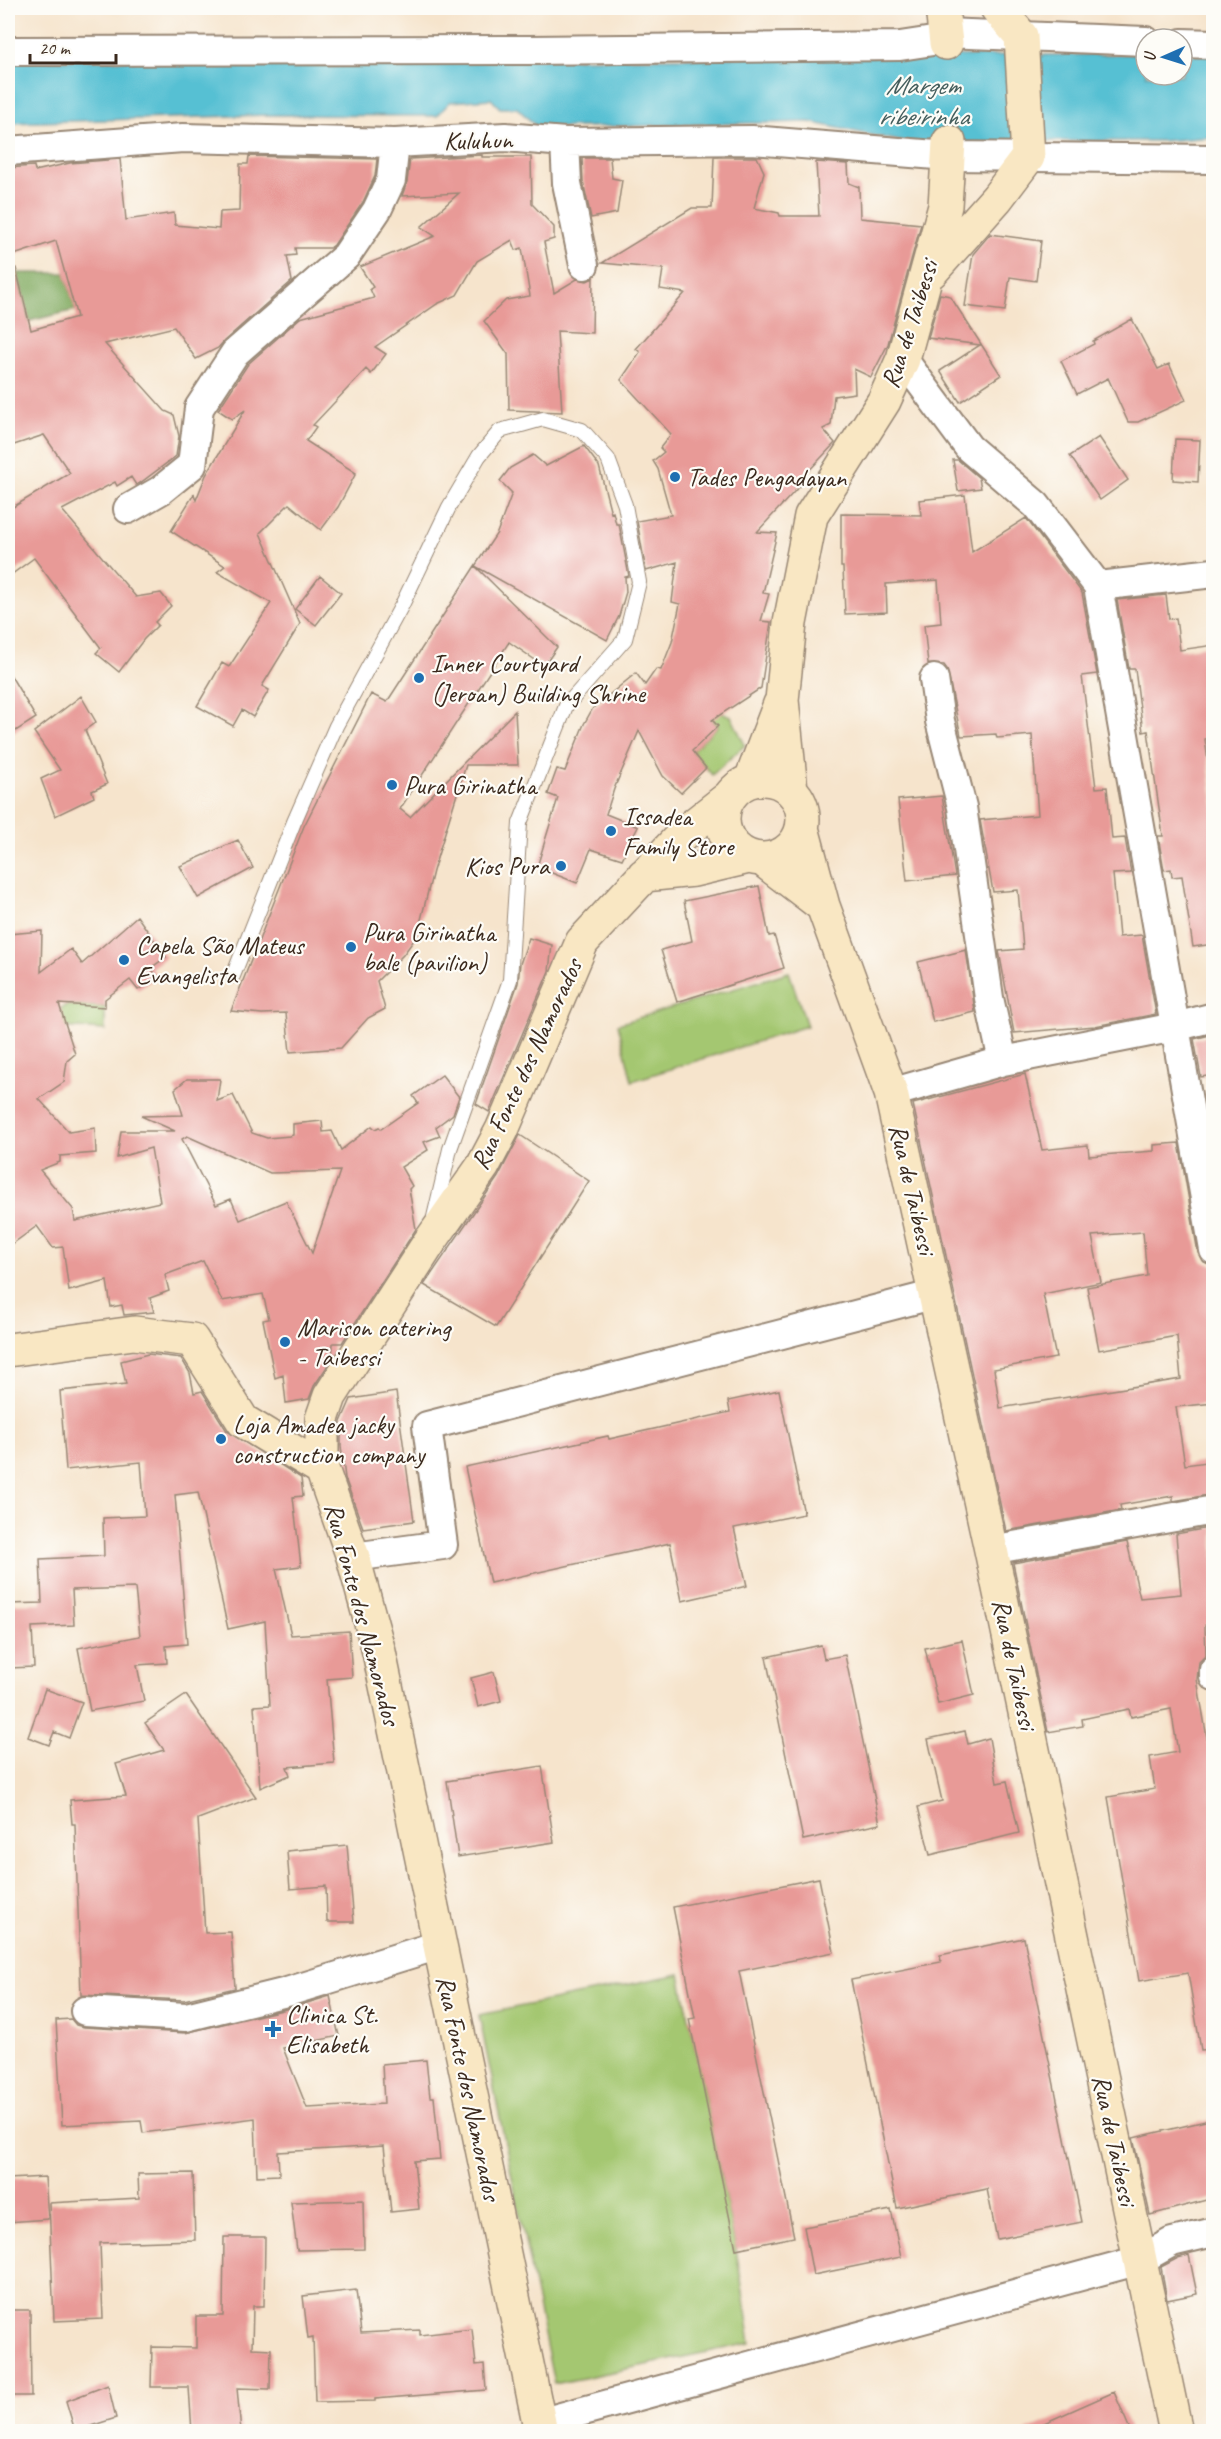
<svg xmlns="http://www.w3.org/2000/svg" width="1221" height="2439" font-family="Caveat,sans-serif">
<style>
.green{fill:#a4c771;stroke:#707848;stroke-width:1.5}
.forest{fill:#83ac63;stroke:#5f6b40;stroke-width:1.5}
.water{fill:#57c0d3;stroke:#497578;stroke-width:1.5}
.building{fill:#e89a97;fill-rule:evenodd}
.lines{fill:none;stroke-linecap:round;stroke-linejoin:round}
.lane-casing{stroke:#988775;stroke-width:16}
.street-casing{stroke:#988775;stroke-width:32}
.secondary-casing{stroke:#988775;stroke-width:36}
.lane{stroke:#fff;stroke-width:14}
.street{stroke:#fff;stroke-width:28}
.secondary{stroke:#f9e7c3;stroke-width:33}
.poi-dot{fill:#1f6fb2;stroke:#fdfcf7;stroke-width:2}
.labels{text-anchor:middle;stroke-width:4.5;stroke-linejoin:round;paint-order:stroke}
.street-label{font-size:26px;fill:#3b2a1e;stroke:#fdfcf7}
.poi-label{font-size:26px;fill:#3b2a1e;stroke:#fdfcf7;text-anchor:start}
.water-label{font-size:27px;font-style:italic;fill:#455e5d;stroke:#fdfcf7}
</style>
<rect width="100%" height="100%" fill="#fdfcf7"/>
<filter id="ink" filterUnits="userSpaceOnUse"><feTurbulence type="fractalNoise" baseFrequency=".0167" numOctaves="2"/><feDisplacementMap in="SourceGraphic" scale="12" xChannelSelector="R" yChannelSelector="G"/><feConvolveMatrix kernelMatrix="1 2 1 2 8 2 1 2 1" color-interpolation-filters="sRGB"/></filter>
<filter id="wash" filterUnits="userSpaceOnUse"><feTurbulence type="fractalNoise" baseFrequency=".008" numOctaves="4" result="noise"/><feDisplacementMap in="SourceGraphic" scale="24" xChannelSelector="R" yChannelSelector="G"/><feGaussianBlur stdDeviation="1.35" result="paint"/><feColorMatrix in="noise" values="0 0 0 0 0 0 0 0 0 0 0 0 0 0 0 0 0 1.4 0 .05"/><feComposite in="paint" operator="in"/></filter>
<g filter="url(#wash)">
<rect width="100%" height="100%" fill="#f6e4cc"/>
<!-- green -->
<path class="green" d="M 718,699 L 723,713 L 731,716 L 745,745 L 712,775 L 692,751 L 718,726 L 694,700 Z
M 789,972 L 807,1026 L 632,1081 L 618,1024 Z
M 67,1005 L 105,1007 L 105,1030 L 61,1027 L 61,1008 Z
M 680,1974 L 736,2249 L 751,2343 L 554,2384 L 479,2015 Z"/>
<!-- forest -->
<path class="forest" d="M 17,273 L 65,273 L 76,310 L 29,321 Z"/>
<!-- water -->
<path class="water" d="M 1146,54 L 1146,75 L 1182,75 L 1182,54 L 1213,56 L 1213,137 L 1162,141 L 1043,141 L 919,145 L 809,122 L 538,128 L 517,108 L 500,108 L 491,99 L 450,102 L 437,116 L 268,115 L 8,123 L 8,60 L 311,61 Z"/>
<g id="blocks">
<!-- building -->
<path class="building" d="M 482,155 L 482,157 L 531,157 L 532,204 L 554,227 L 554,239 L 544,242 L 554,293 L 577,279 L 587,281 L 593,278 L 592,333 L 557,331 L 562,412 L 509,410 L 508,354 L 484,321 L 506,300 L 530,296 L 522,248 L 516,250 L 512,240 L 477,261 L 457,295 L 437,304 L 375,347 L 386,354 L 371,374 L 366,369 L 313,425 L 316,427 L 306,441 L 356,473 L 338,507 L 321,530 L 289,504 L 260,533 L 300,624 L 262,686 L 269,690 L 253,717 L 242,710 L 233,726 L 197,706 L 222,663 L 229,667 L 271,603 L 217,572 L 225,566 L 171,531 L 194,494 L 196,500 L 206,475 L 245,410 L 232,419 L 218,410 L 248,364 L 300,318 L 374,298 L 370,289 L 373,287 L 360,267 L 435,236 L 421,227 L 459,193 L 402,196 L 407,182 L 410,159 Z
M 249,156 L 377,159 L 375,176 L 363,202 L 334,245 L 330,248 L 295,248 L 296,255 L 287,256 L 292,281 L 224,341 L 218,348 L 196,359 L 174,327 L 105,344 L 165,411 L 174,415 L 179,436 L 176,456 L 140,483 L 136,485 L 131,477 L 117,486 L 115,482 L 62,510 L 136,597 L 161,593 L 171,606 L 155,622 L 158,625 L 144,639 L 119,672 L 96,653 L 101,648 L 34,558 L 8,577 L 8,510 L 70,473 L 44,435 L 8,447 L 8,269 L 16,268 L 31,330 L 77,317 L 56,241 L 8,257 L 8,168 L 34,166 L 35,171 L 70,163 L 120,159 L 126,220 L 174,213 L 175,225 L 219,229 L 220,212 L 239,211 L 240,164 L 248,164 Z
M 714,157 L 757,157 L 764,172 L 754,208 L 779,213 L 780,216 L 819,216 L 816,162 L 848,164 L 849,183 L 859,187 L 860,218 L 921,224 L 888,344 L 871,377 L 854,369 L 855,393 L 834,396 L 831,425 L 823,429 L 835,443 L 803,477 L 806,479 L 757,532 L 777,533 L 763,593 L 769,594 L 761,621 L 771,622 L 761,688 L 712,720 L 718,726 L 692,751 L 706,768 L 681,793 L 663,776 L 639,731 L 614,789 L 606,814 L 638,827 L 622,859 L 591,849 L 577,883 L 537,867 L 558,798 L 548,794 L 557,769 L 565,771 L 584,724 L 593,708 L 636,673 L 645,685 L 656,669 L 661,670 L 672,642 L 680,604 L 672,602 L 677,562 L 646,571 L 637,521 L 671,515 L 658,469 L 653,461 L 664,452 L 660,448 L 671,434 L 621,380 L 640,352 L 636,349 L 685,293 L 660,289 L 663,269 L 602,263 L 692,208 L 712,208 Z
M 582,158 L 610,158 L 612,178 L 622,180 L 617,213 L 591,218 L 583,181 Z
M 990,234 L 1041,241 L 1036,281 L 1010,277 L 1005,311 L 965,306 L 973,254 Z
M 940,294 L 950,296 L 1001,375 L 960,402 L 940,371 L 980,345 L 928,338 Z
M 1132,319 L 1158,369 L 1169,364 L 1186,400 L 1138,422 L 1128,422 L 1108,378 L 1077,394 L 1061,361 L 1094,344 L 1093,341 Z
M 1099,437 L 1128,480 L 1100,500 L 1070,456 Z
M 1175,439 L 1200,440 L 1198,482 L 1173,480 Z
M 584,446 L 599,466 L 611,513 L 613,512 L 616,524 L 619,524 L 629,576 L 625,577 L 626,592 L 619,616 L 607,640 L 475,566 L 557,647 L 544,666 L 509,642 L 400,809 L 410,817 L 515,711 L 518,765 L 466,765 L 433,871 L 417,936 L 403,955 L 377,981 L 385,1009 L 368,1018 L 341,1048 L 290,1052 L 286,1013 L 262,1014 L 231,1011 L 304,826 L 371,694 L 387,702 L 475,566 L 497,533 L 512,493 L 500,481 L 510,468 L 533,455 L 546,466 Z
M 953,460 L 958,460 L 979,478 L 981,488 L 958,491 Z
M 965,495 L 972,552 L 1026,518 L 1082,593 L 1097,674 L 1082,676 L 1096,788 L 1107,787 L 1112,839 L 1125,838 L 1131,873 L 1113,874 L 1119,937 L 1142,935 L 1156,1014 L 1095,1026 L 1014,1033 L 999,951 L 1023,949 L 1018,890 L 993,892 L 980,820 L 1038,815 L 1032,735 L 997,738 L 996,734 L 961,736 L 947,669 L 944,665 L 928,664 L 924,625 L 941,623 L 938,580 L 886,584 L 887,612 L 845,614 L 843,567 L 841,567 L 841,514 L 921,515 L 919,500 Z
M 320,576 L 341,593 L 316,625 L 295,609 Z
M 1166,595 L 1169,619 L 1176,618 L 1180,650 L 1214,645 L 1214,737 L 1205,739 L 1214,806 L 1214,944 L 1193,947 L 1182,876 L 1172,877 L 1171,869 L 1164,870 L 1158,836 L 1163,836 L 1148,731 L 1143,732 L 1135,669 L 1129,669 L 1117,600 Z
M 8,671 L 36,718 L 8,736 Z
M 81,696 L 96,722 L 85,730 L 107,784 L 92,791 L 94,797 L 55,816 L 41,779 L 60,770 L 34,732 Z
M 942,796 L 955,876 L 907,881 L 898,800 Z
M 238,840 L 253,868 L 198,898 L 180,866 Z
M 759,886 L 769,936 L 774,935 L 784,968 L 677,1002 L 661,950 L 692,941 L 684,901 Z
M 137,916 L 166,957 L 151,968 L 157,976 L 138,990 L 130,980 L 105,999 L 105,1007 L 59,1004 L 75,1054 L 67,1061 L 64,1082 L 39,1099 L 69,1132 L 95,1128 L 96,1153 L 60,1156 L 60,1162 L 40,1170 L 73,1209 L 75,1221 L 160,1202 L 151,1148 L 117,1158 L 121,1131 L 175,1131 L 141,1116 L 183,1115 L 175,1089 L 187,1079 L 220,1079 L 217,1101 L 233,1095 L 252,1133 L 267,1138 L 290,1136 L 293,1135 L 293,1124 L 322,1121 L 323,1132 L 332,1131 L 341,1150 L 372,1126 L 375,1129 L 379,1127 L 381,1129 L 418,1103 L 413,1096 L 442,1075 L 459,1097 L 453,1114 L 436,1127 L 440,1136 L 424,1142 L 428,1150 L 401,1167 L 412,1186 L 409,1189 L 416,1229 L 342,1343 L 333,1343 L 332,1359 L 314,1386 L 309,1399 L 286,1403 L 283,1375 L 275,1378 L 263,1320 L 269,1319 L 263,1294 L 222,1301 L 203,1261 L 165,1275 L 169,1291 L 150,1298 L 154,1312 L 124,1315 L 122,1305 L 111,1307 L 107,1281 L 69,1291 L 63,1247 L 53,1248 L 37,1226 L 8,1247 L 8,934 L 42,931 L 41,972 L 71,949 L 82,964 ZM 187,1136 L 270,1173 L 340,1171 L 312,1253 L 286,1201 L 240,1220 L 231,1199 L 216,1205 L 182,1139 Z
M 529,938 L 552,945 L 549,971 L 489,1112 L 476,1104 L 518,983 L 520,964 Z
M 966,950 L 975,1012 L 933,1022 L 918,962 Z
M 1214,1034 L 1214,1075 L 1201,1077 L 1194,1039 Z
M 1025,1074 L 1042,1150 L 1088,1145 L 1089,1156 L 1154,1151 L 1154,1145 L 1179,1143 L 1198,1253 L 1202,1261 L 1214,1266 L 1214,1403 L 1176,1407 L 1185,1465 L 1214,1461 L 1214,1494 L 1173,1501 L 1173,1496 L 1120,1505 L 1121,1510 L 1006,1531 L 913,1104 ZM 1143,1232 L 1147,1276 L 1087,1287 L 1099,1350 L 1177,1336 L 1181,1379 L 1000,1408 L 994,1369 L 1056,1358 L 1043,1294 L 1101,1282 L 1092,1236 Z
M 520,1135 L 589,1181 L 496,1327 L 424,1285 L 498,1177 Z
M 148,1354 L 181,1358 L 190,1373 L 194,1393 L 202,1391 L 227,1431 L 301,1478 L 303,1496 L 293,1497 L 301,1566 L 276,1569 L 291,1635 L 349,1631 L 352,1677 L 327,1679 L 334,1763 L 287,1767 L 290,1775 L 260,1788 L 254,1706 L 270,1705 L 265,1621 L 228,1629 L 198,1492 L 175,1495 L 187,1644 L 166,1646 L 167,1663 L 137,1665 L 144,1701 L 90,1711 L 78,1648 L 140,1636 L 135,1588 L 72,1590 L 74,1625 L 32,1627 L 34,1667 L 8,1668 L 8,1604 L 42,1603 L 40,1559 L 104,1556 L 103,1518 L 145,1516 L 141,1462 L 66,1470 L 60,1391 L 126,1384 L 121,1361 Z
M 779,1390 L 804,1514 L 734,1528 L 747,1586 L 682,1601 L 670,1543 L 490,1583 L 465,1467 L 608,1436 L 609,1439 L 730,1412 L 728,1401 Z
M 396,1392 L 414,1521 L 363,1528 L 345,1478 L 341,1446 L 341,1422 L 351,1399 Z
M 1214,1527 L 1214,1625 L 1205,1625 L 1206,1655 L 1199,1662 L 1197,1679 L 1208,1744 L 1211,1744 L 1214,1756 L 1214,2049 L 1201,2050 L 1188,1973 L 1139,1981 L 1108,1797 L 1155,1789 L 1150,1757 L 1178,1752 L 1171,1709 L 1131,1717 L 1129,1709 L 1082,1719 L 1083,1726 L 1048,1732 L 1013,1563 L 1127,1542 L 1140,1598 L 1181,1594 L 1176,1534 Z
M 962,1640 L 974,1695 L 938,1704 L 925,1648 Z
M 821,1645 L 824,1659 L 845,1655 L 880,1824 L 803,1840 L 766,1657 Z
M 494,1672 L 501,1701 L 478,1707 L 471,1678 Z
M 45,1689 L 82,1702 L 69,1738 L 54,1732 L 49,1745 L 28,1737 Z
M 186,1695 L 256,1797 L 198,1819 L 205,1933 L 231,1932 L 235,1988 L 184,2000 L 81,1995 L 75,1824 L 72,1824 L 70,1800 L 126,1796 L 116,1764 L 164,1750 L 145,1723 Z
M 965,1731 L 968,1744 L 989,1738 L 997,1783 L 1007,1781 L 1019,1833 L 930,1855 L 918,1807 L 942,1801 L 928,1739 Z
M 542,1766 L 554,1842 L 458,1857 L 447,1781 Z
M 347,1845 L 354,1922 L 327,1922 L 326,1886 L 290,1889 L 287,1851 Z
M 819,1878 L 834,1952 L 739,1971 L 794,2237 L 736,2249 L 689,2019 L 695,2018 L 673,1907 Z
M 1024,1938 L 1082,2222 L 997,2239 L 987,2189 L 897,2208 L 851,1980 L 941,1962 L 940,1955 Z
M 330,1996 L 339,2036 L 283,2048 L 307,2108 L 384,2104 L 382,2064 L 426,2060 L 430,2097 L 434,2097 L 440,2159 L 414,2161 L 419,2209 L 391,2212 L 384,2146 L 278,2152 L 279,2175 L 257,2176 L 255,2118 L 143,2133 L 141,2121 L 62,2125 L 56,2020 L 71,2019 L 76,2025 L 84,2027 L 185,2033 L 291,2008 Z
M 1214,2119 L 1214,2198 L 1150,2215 L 1133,2138 Z
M 193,2173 L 195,2240 L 100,2243 L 103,2319 L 54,2321 L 49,2203 L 139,2198 L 138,2174 Z
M 45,2177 L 48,2219 L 8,2222 L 8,2179 Z
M 363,2200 L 364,2249 L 297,2250 L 291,2202 Z
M 891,2210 L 901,2257 L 813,2275 L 804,2227 Z
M 224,2237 L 265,2237 L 264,2306 L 253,2306 L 252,2348 L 271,2349 L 270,2389 L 237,2388 L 241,2432 L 192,2432 L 189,2387 L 151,2387 L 152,2347 L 196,2348 L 196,2316 L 223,2316 Z
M 1189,2255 L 1197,2294 L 1167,2300 L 1161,2267 L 1178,2258 Z
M 356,2290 L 361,2333 L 420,2330 L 420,2335 L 472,2329 L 476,2365 L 484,2364 L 486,2390 L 375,2399 L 375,2401 L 315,2402 L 313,2337 L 308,2338 L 303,2296 Z
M 8,2310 L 30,2310 L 31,2396 L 8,2396 Z
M 108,2385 L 116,2418 L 75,2431 L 66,2401 Z
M 1114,2392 L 1131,2432 L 1024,2432 Z"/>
</g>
</g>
<g filter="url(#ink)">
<use href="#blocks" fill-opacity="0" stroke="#988775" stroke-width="1.5"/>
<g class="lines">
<!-- lane casing -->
<g class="lane-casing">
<path id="lane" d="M 233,976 L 294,822 L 336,726 L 402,605 L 449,507 L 479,456 L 500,431 L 543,419 L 582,430 L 608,459 L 625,505 L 639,582 L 625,639 L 566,706 L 520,823 L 510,980 L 450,1149 L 434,1217"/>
</g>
<!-- street casing -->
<g class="street-casing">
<path id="street" d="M 945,33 L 1146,41
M 1182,43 L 1214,44
M 8,51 L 528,50 L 900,46 L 946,39
M 565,142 L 567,183 L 584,265
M 8,151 L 183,138 L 395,143 L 505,137 L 565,142 L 752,140 L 948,156 L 1214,159
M 903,359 L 969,448 L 1036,505 L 1098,586
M 128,509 L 161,490 L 192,465 L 199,408 L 235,353 L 346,256 L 377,210 L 391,180 L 395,143
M 1214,573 L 1098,586 L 1214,1250
M 934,679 L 940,721 L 962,807 L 989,998 L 1003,1061
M 891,1093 L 1003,1061 L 1175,1027 L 1214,1017
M 991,1550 L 1214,1510
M 353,1557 L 443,1545 L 427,1426 L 936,1294
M 1214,1670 L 1214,1676
M 85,2011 L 186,2017 L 287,1992 L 439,1945
M 539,2423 L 1140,2260 L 1172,2242 L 1214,2232"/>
</g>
<!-- secondary casing -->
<g class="secondary-casing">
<path id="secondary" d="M 942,8 L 946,43
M 931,272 L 997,198 L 1028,157 L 1021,36 L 997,8
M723 819a40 40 0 1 1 80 0a40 40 0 1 1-80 0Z
M 751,780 L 780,704
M 791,790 L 782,700 L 790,623 L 811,516 L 884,401 L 903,359 L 945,206 L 949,142
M 802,828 L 823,906 L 891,1093 L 991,1550 L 1176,2432
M 763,860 L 823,906
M 644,875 L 694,870 L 749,857
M 8,1350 L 134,1333 L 192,1340 L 243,1421 L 322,1469
M 541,2432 L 379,1652 L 353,1557 L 322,1469 L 322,1419 L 330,1396 L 429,1243 L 483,1166 L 502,1130 L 582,942 L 685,832 L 728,798"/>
</g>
<!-- lane -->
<use href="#lane" class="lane"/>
<!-- street -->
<use href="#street" class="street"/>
<!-- secondary -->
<use href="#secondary" class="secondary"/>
</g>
</g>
<!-- markers -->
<g class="poi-dot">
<circle cx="675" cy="477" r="6"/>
<circle cx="419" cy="678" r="6"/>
<circle cx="392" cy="785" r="6"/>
<circle cx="611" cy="831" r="6"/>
<circle cx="561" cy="866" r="6"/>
<circle cx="351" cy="947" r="6"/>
<circle cx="124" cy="960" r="6"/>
<circle cx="285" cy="1342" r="6"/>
<circle cx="221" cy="1439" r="6"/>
<path d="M270 2020h6v6h6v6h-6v6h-6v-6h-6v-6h6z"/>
</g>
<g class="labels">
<!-- street labels -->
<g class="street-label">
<text transform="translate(478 140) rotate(-1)" y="9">Kuluhun</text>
<text transform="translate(909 324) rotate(-72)" y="9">Rua de Taibessi</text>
<text transform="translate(526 1064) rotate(-65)" y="9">Rua Fonte dos Namorados</text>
<text transform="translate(913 1189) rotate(77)" y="9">Rua de Taibessi</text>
<text transform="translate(363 1614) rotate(75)" y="9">Rua Fonte dos Namorados</text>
<text transform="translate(1015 1664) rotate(78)" y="9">Rua de Taibessi</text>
<text transform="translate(469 2088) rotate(78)" y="9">Rua Fonte dos Namorados</text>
<text transform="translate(1115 2140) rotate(78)" y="9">Rua de Taibessi</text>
</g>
<!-- poi labels -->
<g class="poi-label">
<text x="687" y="486">Tades Pengadayan</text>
<text x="431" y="672">Inner Courtyard<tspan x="431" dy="30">(Jeroan) Building Shrine</tspan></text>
<text x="404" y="794">Pura Girinatha</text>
<text x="623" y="825">Issadea<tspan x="623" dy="30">Family Store</tspan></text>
<text x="549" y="875" text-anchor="end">Kios Pura</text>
<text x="363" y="941">Pura Girinatha<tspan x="363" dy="30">bale (pavilion)</tspan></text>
<text x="136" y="954">Capela São Mateus<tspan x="136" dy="30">Evangelista</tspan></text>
<text x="297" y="1336">Marison catering<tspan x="297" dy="30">- Taibessi</tspan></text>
<text x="233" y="1433">Loja Amadea jacky<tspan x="233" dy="30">construction company</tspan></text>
<text x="286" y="2023">Clinica St.<tspan x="286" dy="30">Elisabeth</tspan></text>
</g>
<!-- water labels -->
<g class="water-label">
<text x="923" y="94">Margem<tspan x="923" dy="31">ribeirinha</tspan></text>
</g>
</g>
<!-- margin -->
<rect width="1221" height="2439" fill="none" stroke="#fdfcf7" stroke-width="30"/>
<!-- north arrow -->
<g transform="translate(1164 57) rotate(267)"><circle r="28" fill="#fdfcf7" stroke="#afa8a0" stroke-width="1.5"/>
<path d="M0-4.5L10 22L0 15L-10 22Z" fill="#1f6fb2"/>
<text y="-9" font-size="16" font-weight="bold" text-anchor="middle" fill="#3b2a1e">U</text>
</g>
<!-- scale -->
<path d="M30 54v9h86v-9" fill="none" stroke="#3b2a1e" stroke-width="3"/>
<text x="39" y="54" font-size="18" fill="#3b2a1e" stroke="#fdfcf7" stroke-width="4.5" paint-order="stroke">20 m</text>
</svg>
